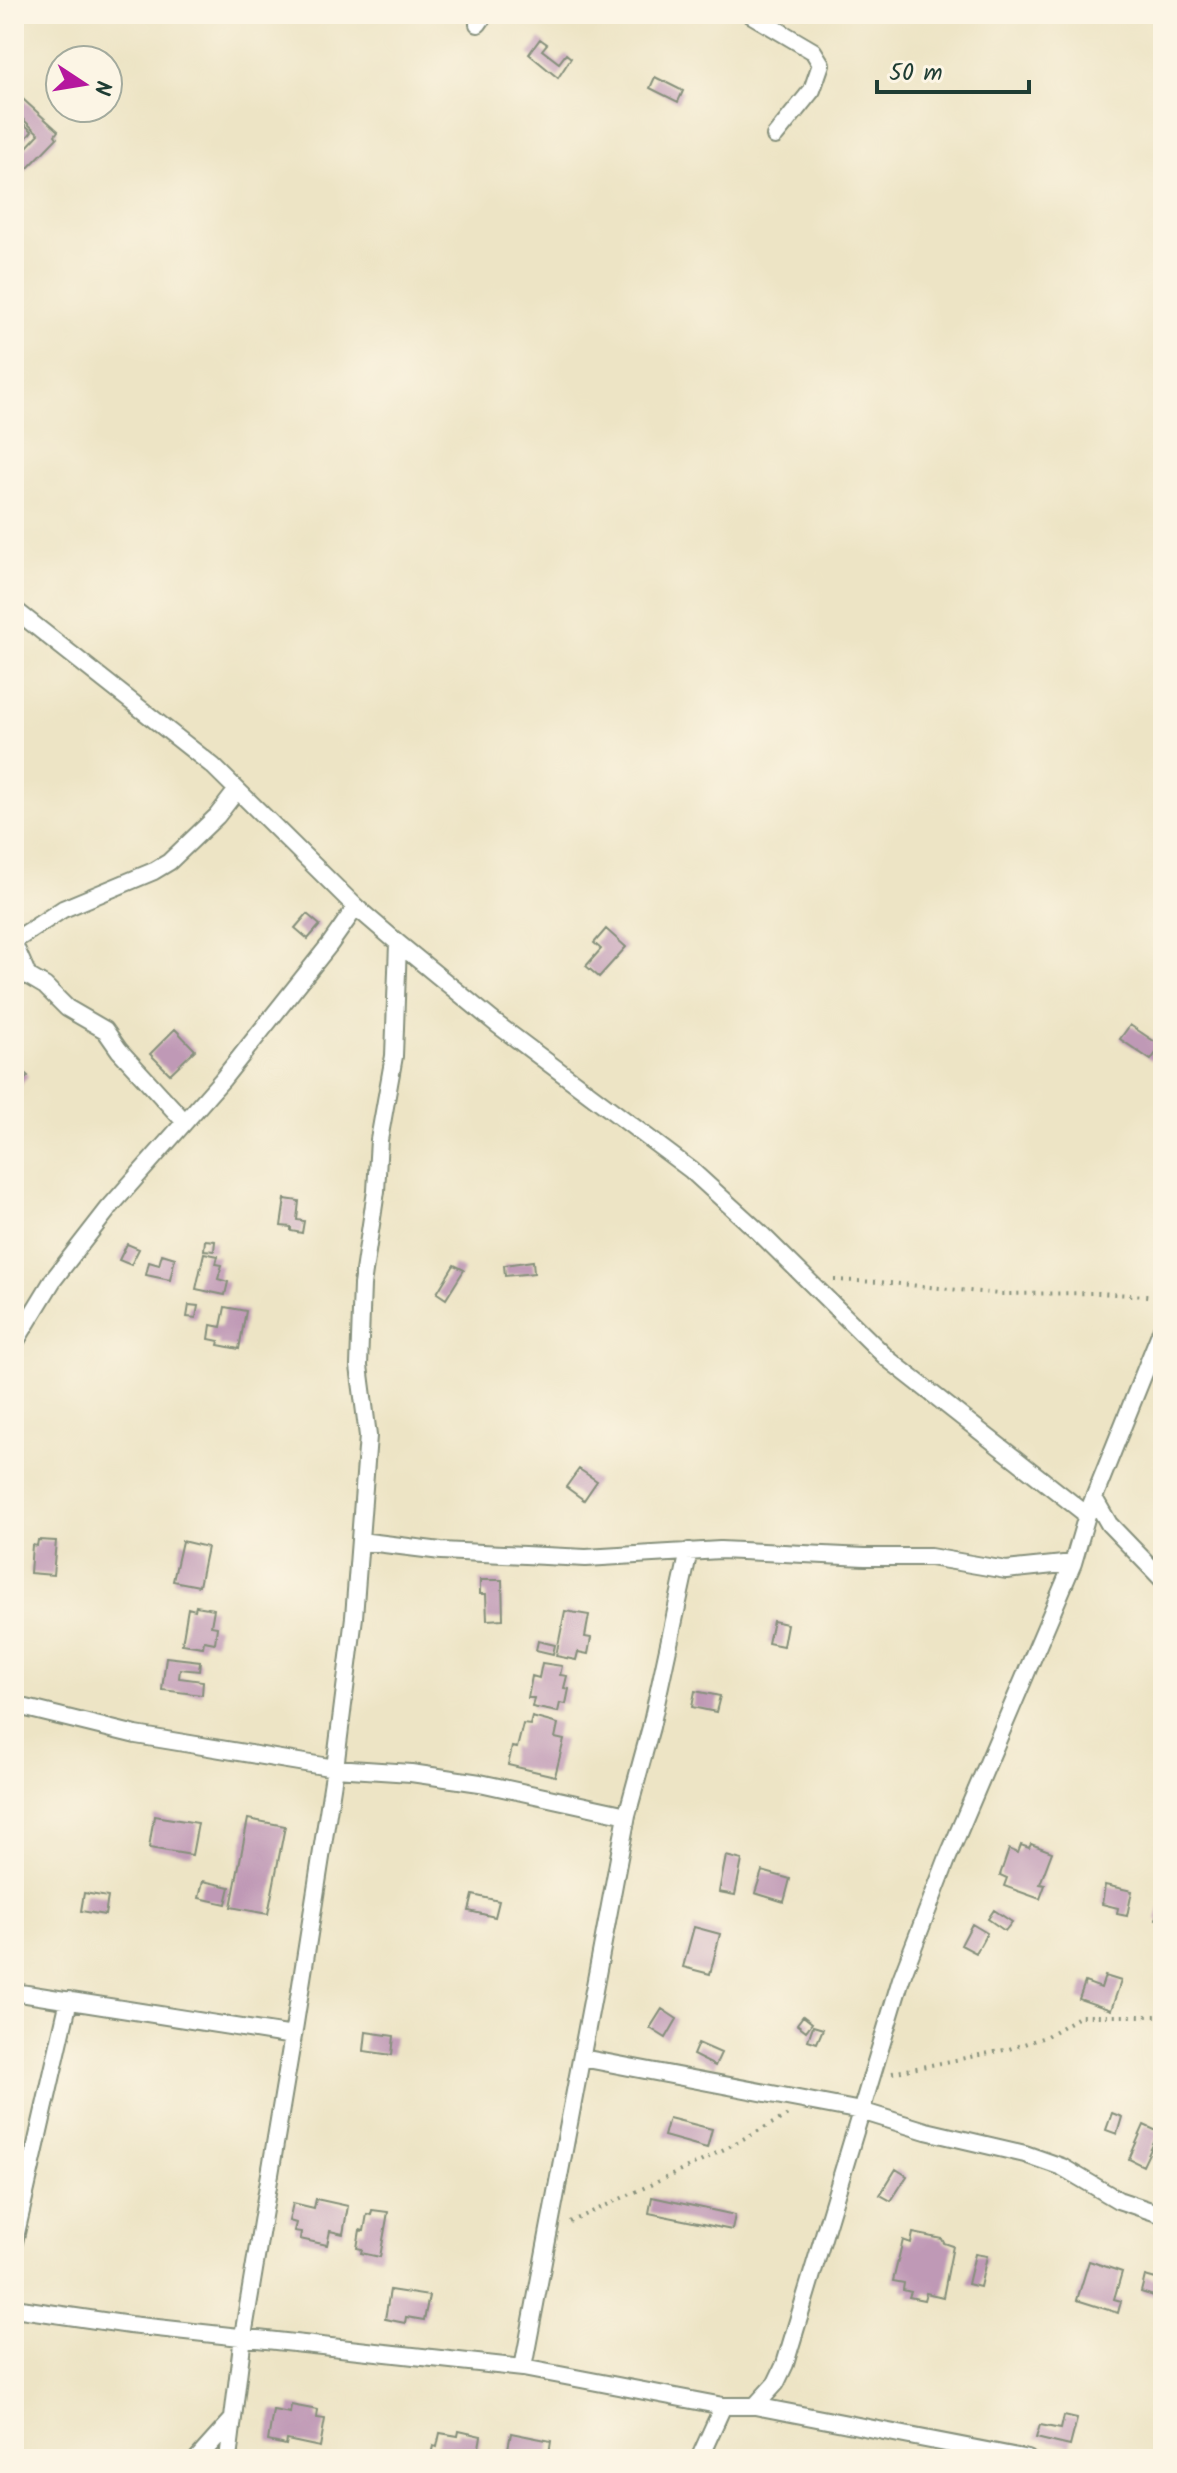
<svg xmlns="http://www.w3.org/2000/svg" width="1177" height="2473" font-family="Kalam,sans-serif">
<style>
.building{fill:#bf99b6}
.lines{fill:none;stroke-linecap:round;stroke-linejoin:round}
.minor-casing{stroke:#86907c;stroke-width:20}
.path{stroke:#86907c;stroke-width:4;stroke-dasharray:2 6;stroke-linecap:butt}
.minor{stroke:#fff;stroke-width:16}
</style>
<rect width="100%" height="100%" fill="#fcf5e5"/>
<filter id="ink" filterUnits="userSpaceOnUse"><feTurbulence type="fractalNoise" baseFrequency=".0125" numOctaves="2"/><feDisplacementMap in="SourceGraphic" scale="16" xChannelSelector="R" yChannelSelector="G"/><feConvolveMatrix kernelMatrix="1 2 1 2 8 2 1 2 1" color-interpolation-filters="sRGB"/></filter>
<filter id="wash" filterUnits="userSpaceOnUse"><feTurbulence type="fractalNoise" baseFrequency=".006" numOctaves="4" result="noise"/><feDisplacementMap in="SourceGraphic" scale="32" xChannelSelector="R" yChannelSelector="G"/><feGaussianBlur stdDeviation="1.8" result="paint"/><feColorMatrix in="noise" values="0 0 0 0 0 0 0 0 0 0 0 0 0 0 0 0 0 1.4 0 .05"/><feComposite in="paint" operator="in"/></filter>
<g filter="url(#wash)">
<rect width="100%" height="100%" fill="#ede4c5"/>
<g id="blocks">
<!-- building -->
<path class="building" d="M 540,39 L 547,44 L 542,50 L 559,63 L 566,54 L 571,58 L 558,78 L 529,54 Z
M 655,77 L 683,91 L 678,102 L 650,88 Z
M 14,91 L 58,131 L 55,135 L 57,138 L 25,171 L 14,160 L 14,139 L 25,149 L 39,134 L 14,111 Z
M 14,116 L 32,131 L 24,141 L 14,133 Z
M 307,914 L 320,925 L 308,939 L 295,928 Z
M 606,929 L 626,947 L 599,977 L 586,966 L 601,949 L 594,943 Z
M 1163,1021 L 1163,1041 L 1156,1038 Z
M 1130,1025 L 1161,1046 L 1151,1060 L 1120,1039 Z
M 175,1029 L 195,1050 L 170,1074 L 150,1054 Z
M 14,1063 L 28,1076 L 14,1091 Z
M 285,1199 L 299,1201 L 297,1220 L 304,1221 L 302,1233 L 291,1231 L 291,1227 L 281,1226 Z
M 205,1240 L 215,1241 L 214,1251 L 204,1250 Z
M 127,1244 L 139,1249 L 131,1265 L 119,1260 Z
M 204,1253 L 218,1256 L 216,1264 L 222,1265 L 218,1279 L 228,1282 L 225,1295 L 196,1289 Z
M 162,1254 L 175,1258 L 170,1280 L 146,1275 L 149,1262 L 159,1265 Z
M 533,1261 L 534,1273 L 505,1276 L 504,1265 Z
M 454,1265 L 464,1270 L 446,1299 L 437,1293 Z
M 189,1305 L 198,1306 L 196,1318 L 187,1317 Z
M 225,1307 L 246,1311 L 239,1349 L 218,1345 L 219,1341 L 209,1339 L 211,1325 L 221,1327 Z
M 579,1469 L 597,1481 L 584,1500 L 566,1487 Z
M 38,1540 L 56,1541 L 53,1575 L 30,1573 L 32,1545 L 37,1546 Z
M 182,1541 L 207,1547 L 199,1586 L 173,1581 Z
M 480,1580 L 502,1580 L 503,1619 L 487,1620 L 486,1594 L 480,1594 Z
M 196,1606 L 214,1609 L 211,1626 L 217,1627 L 215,1643 L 204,1641 L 203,1647 L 182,1644 L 188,1608 L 195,1610 Z
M 565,1611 L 589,1615 L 585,1637 L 591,1638 L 588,1654 L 578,1652 L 576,1660 L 556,1656 Z
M 773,1621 L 787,1624 L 783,1646 L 768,1643 Z
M 538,1641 L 555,1645 L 553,1654 L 536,1650 Z
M 166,1657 L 200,1661 L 199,1671 L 180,1669 L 179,1678 L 203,1681 L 202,1695 L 162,1690 Z
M 542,1663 L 562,1666 L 560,1675 L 567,1676 L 564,1688 L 569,1689 L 566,1704 L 560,1703 L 558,1712 L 532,1707 L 534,1698 L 528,1698 L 532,1676 L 539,1678 Z
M 695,1691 L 720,1696 L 716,1712 L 692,1707 Z
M 532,1717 L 558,1724 L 555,1738 L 564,1740 L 555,1776 L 508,1765 L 512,1747 L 517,1748 L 523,1724 L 530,1725 Z
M 154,1816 L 198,1823 L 192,1855 L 149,1848 Z
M 248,1819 L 285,1826 L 268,1914 L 231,1907 Z
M 1031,1844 L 1052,1852 L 1040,1884 L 1045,1885 L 1040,1899 L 1004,1886 L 1007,1878 L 1000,1875 L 1009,1849 L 1018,1853 L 1021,1845 L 1029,1848 Z
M 726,1856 L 742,1860 L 735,1895 L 719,1892 Z
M 762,1871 L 790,1879 L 784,1902 L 755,1893 Z
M 203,1881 L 230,1887 L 226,1904 L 199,1898 Z
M 1105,1885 L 1132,1891 L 1127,1916 L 1117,1914 L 1118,1908 L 1102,1904 Z
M 84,1893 L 108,1897 L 105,1915 L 81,1911 Z
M 473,1895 L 499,1901 L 495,1917 L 469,1911 Z
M 1161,1905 L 1163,1906 L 1163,1922 L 1156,1919 Z
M 994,1910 L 1012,1922 L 1005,1931 L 988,1919 Z
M 972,1924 L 987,1933 L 976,1953 L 961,1945 Z
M 694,1927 L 720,1934 L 710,1974 L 683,1967 Z
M 1105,1976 L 1121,1981 L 1111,2010 L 1079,1999 L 1085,1982 L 1101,1988 Z
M 662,2009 L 677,2019 L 666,2038 L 650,2028 Z
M 803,2016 L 812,2023 L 806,2031 L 797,2024 Z
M 813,2026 L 823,2029 L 817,2043 L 808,2040 Z
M 366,2032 L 394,2036 L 392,2055 L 364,2051 Z
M 698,2043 L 721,2053 L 715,2066 L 693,2055 Z
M 1112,2113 L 1122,2117 L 1117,2134 L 1106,2130 Z
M 669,2118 L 712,2129 L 707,2148 L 664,2136 Z
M 1144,2125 L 1159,2132 L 1143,2166 L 1129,2159 Z
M 896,2169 L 907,2176 L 891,2201 L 880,2195 Z
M 652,2197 L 735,2215 L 732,2230 L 649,2213 Z
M 316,2199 L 348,2206 L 343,2234 L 330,2231 L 327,2245 L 300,2239 L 301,2232 L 294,2231 L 296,2223 L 289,2221 L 293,2203 L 314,2208 Z
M 372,2210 L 388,2212 L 380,2257 L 361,2253 L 362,2249 L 357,2248 L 360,2230 L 364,2231 L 367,2214 L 371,2215 Z
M 913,2233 L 942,2239 L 944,2243 L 953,2246 L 943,2297 L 926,2293 L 924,2300 L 909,2297 L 911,2292 L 903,2290 L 904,2283 L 893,2281 L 903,2240 L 911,2243 Z
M 975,2254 L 987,2256 L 980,2287 L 968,2284 Z
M 1089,2261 L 1122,2272 L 1114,2299 L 1121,2301 L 1118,2313 L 1077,2300 Z
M 1145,2276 L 1163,2281 L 1163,2299 L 1141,2292 Z
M 390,2290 L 429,2296 L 424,2320 L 406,2317 L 405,2323 L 385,2319 Z
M 291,2405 L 318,2410 L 317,2418 L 325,2419 L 320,2447 L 287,2440 L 286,2445 L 268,2441 L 273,2410 L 290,2413 Z
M 1064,2416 L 1077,2419 L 1070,2446 L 1036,2438 L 1040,2425 L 1061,2429 Z
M 459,2431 L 481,2436 L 477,2459 L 430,2459 L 433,2446 L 437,2447 L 440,2433 L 458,2436 Z
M 511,2433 L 551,2441 L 549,2454 L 561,2456 L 561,2459 L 506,2459 Z"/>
</g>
</g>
<g filter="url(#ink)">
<use href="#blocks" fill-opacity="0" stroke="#86907c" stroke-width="2"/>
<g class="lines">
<!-- minor casing -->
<g class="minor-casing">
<path id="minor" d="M 750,14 L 813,51 L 821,64 L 812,90 L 775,136
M 478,24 L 485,14
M 14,609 L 213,766 L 356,907 L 398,943 L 498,1025 L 691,1170 L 759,1232 L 888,1359 L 1087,1515
M 14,941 L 63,909 L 154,871 L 169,862 L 217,816 L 237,790
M 14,944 L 28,976 L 45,986 L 67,1008 L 105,1030 L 119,1050 L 184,1121
M 14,1344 L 53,1280 L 109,1208 L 222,1080 L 330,944 L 356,907
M 1094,1498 L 1109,1524 L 1163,1580
M 360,1541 L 441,1551 L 586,1558 L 720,1550 L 865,1557 L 930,1557 L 1006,1570 L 1073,1563
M 14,1705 L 136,1735 L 335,1768 L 411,1773 L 480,1783 L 627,1815
M 14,1992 L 293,2036
M 582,2058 L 861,2111 L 926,2131 L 1025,2154 L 1062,2167 L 1118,2200 L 1163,2215
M 14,2242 L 69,2000
M 14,2308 L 130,2325 L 523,2368 L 723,2406 L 755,2406 L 776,2383 L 785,2364 L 901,1979 L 948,1857 L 1073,1563 L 1087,1515 L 1163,1326
M 523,2368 L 627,1815 L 651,1727 L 689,1551
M 755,2406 L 1028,2459
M 197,2459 L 232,2420
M 228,2459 L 243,2336 L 293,2036 L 335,1768 L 354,1617 L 368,1436 L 359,1366 L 362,1285 L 376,1191 L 379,1140 L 394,1056 L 398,943
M 699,2459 L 723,2406"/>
</g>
<!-- path -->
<path class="path" d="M 834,1280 L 880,1282 L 999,1294 L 1098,1293 L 1163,1297
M 892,2073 L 1009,2049 L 1045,2037 L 1080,2016 L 1163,2016
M 570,2222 L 700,2162 L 788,2115"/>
<!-- minor -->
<use href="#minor" class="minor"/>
</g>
</g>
<!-- margin -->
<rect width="1177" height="2473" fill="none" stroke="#fcf5e5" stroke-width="48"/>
<!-- north arrow -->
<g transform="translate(84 84) rotate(102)"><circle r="38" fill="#fcf5e5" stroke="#a4ab9e" stroke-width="2"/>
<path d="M0-6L14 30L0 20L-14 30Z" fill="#b5179e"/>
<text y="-12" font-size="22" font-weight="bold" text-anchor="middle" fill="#1f3d34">N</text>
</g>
<!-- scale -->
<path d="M877 80v12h152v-12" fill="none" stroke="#1f3d34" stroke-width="4"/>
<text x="889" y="80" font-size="24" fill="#1f3d34" stroke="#fcf5e5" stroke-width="6" paint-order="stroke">50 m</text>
</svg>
